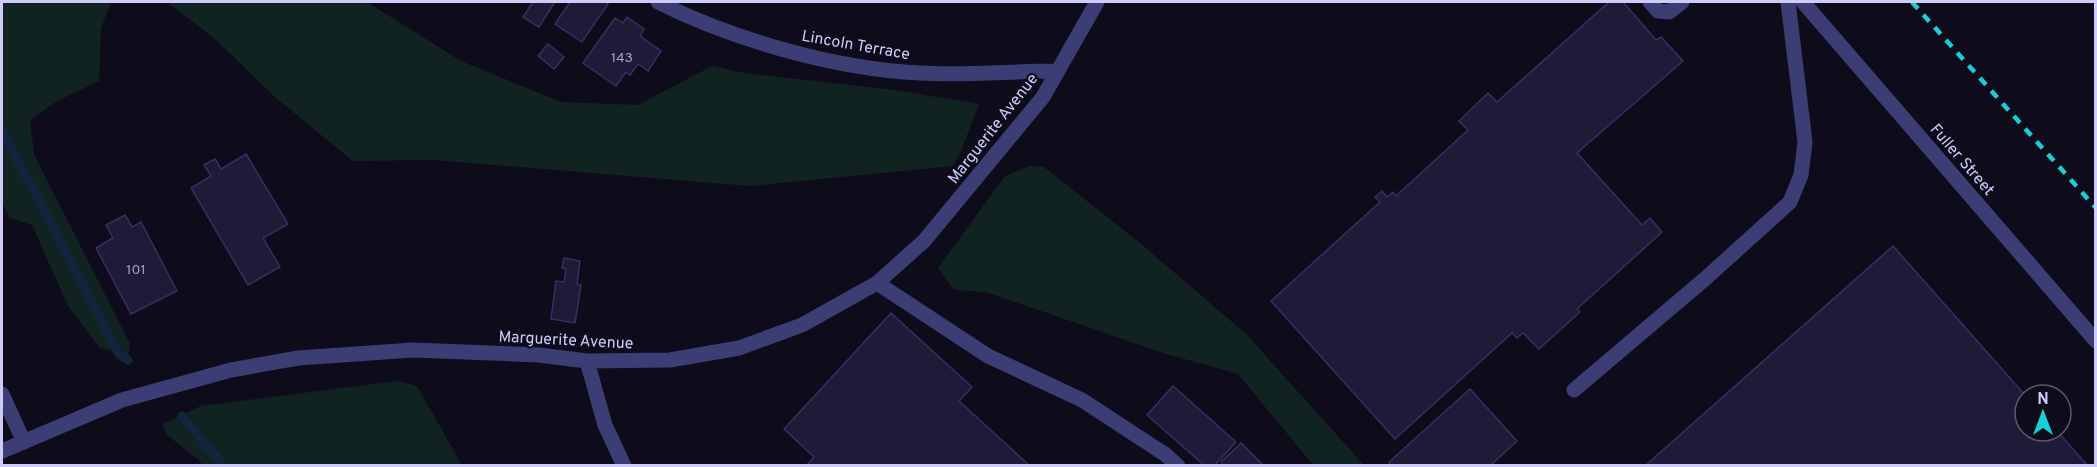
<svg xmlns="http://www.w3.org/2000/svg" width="2097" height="467" font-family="Overpass,sans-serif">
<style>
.green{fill:#102321}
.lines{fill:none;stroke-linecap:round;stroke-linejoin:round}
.stream{stroke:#12253d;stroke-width:9}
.building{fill:#1f1a38;stroke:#362f62;stroke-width:1.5}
.service{stroke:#3c3d74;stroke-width:15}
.minor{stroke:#3c3d74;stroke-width:15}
.rail{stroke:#17cfd9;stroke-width:4.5;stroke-dasharray:9 8;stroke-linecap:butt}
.labels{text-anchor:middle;stroke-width:4.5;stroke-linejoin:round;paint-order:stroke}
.number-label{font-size:14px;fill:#a29fc9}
.street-label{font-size:16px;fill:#cecbf9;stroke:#0e0c1a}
</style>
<rect width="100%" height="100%" fill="#0e0c1a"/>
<!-- green -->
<path class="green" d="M 2,2 L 111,2 L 101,28 L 99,81 L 57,101 L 30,120 L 34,154 L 130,344 L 128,360 L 119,354 L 99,347 L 68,306 L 32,225 L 10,218 L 2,203 Z
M 167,2 L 367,2 L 461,61 L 561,102 L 638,105 L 712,66 L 745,73 L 894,90 L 979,104 L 961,151 L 953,166 L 750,186 L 435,160 L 353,161 L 276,98 L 215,39 Z
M 1030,166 L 1044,167 L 1140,243 L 1246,334 L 1364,465 L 1313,465 L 1238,374 L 1163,353 L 986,292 L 954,290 L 938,268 L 1005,176 Z
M 397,381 L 417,386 L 462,465 L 202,465 L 200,461 L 167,435 L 162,424 L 201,406 Z"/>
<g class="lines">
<!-- stream -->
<path class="stream" d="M 2,130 L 119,354 L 128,360
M 182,416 L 223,466"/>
</g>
<!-- building -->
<path class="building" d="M 533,2 L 555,2 L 539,27 L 523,17 Z
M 570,2 L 605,2 L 608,4 L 582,42 L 555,24 Z
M 1609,2 L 1623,2 L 1656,40 L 1661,37 L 1683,61 L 1577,153 L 1642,225 L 1650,218 L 1662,232 L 1577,309 L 1580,312 L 1539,349 L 1523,333 L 1517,338 L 1512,333 L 1395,439 L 1271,301 L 1380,202 L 1375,197 L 1382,191 L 1387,197 L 1393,192 L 1396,196 L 1468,130 L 1459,121 L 1488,93 L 1497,102 Z
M 627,17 L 644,29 L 640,36 L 661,51 L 648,71 L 638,64 L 630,75 L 626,72 L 616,86 L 583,63 L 615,18 L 623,23 Z
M 548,44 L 564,57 L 554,69 L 538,56 Z
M 246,154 L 288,224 L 263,238 L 280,267 L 248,285 L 191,188 L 211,176 L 204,165 L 215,159 L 221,169 Z
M 125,215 L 132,227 L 141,222 L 177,291 L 131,314 L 96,248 L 113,238 L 106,225 Z
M 1893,246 L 2025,395 L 2025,431 L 2057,431 L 2088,466 L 1645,466 Z
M 564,258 L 580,261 L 577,284 L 581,285 L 575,323 L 551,319 L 556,281 L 564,282 L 566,269 L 562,268 Z
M 891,313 L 972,387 L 959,401 L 1030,466 L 806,466 L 814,457 L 784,429 Z
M 1173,386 L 1236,442 L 1214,466 L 1205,466 L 1147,415 Z
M 1470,389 L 1517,441 L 1490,466 L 1392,466 L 1389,462 Z
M 1241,443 L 1264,466 L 1224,466 L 1221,462 Z"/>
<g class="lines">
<!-- service -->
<path class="service" d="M 1650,2 L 1658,11 L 1669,12 L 1682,2
M 1574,390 L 1706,278 L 1790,202 L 1801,175 L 1805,142 L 1788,2
M 2,394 L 24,442"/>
<!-- minor -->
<path class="minor" d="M 658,2 C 734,40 835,69 920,73 C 966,76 1011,71 1057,71
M 1803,2 L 2096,341
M 877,283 L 988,356 L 1082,400 L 1166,455 L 1178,466
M 587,361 L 605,425 L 624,466
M 2,451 L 122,400 L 231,370 L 298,358 L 413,350 L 539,355 L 587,361 L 670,360 L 739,348 L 802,325 L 877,283 L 924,241 L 1043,97 L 1097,2"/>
<!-- rail -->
<path class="rail" d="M 1912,2 L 2096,208"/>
</g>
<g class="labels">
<!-- number labels -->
<g class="number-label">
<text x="622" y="62">143</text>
<text x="136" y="274">101</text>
</g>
<!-- street labels -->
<g class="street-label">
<text transform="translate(856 44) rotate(10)" y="6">Lincoln Terrace</text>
<text transform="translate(992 128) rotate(-52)" y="6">Marguerite Avenue</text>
<text transform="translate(1963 159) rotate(49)" y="6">Fuller Street</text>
<text transform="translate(566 339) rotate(3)" y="6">Marguerite Avenue</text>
</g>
</g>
<!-- border -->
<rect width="2097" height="467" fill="none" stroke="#cecbf9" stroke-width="6"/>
<!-- north arrow -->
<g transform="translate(2043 413)"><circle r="28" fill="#0e0c1a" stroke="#5b5873" stroke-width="1.5"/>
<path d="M0-4.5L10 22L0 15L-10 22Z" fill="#17cfd9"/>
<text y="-9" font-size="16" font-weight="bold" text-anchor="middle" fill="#cecbf9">N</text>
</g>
</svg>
